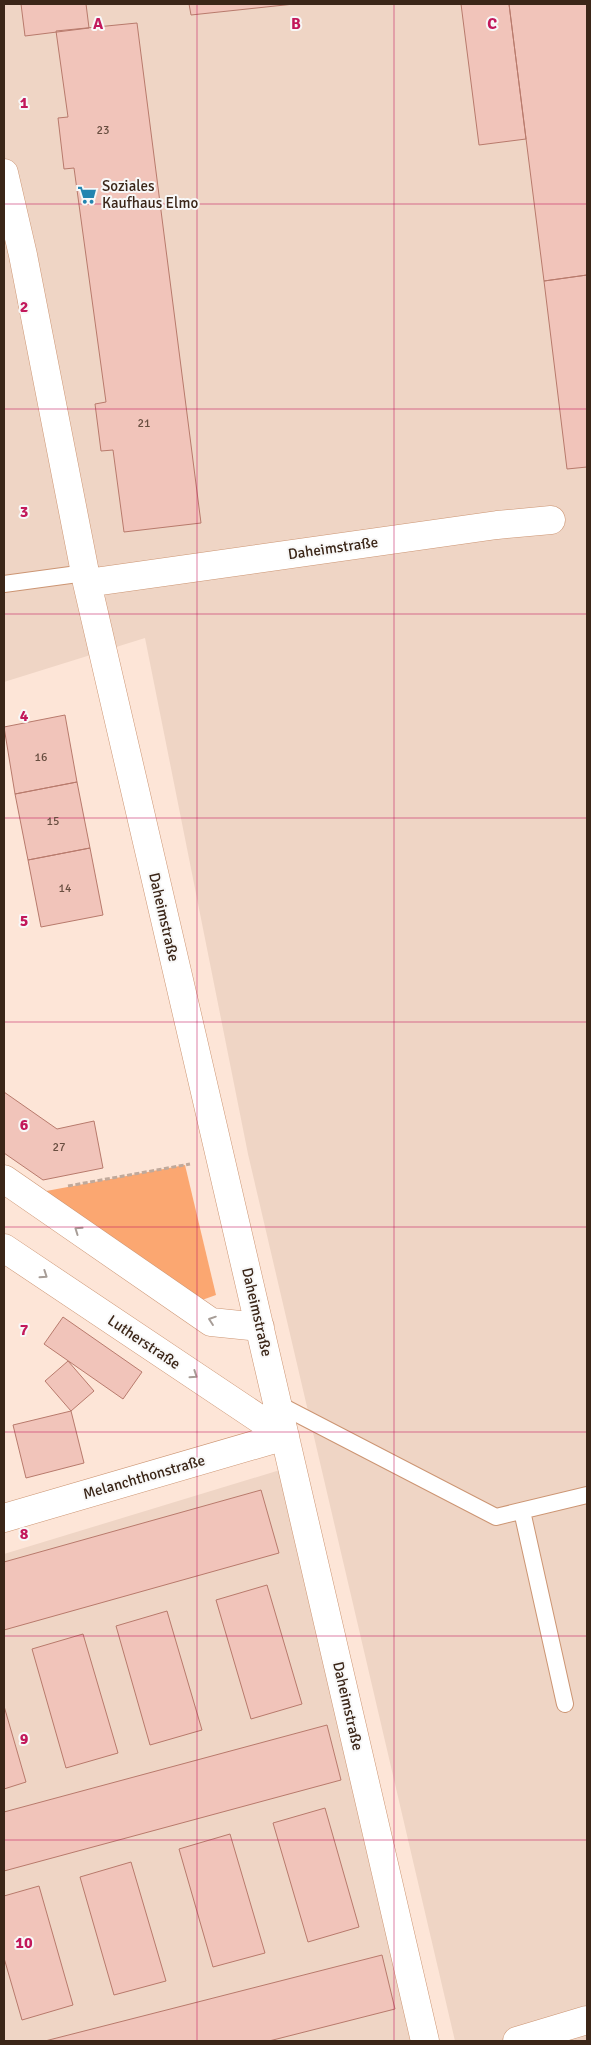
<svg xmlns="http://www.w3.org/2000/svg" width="591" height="2045" font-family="Signika,sans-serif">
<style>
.built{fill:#efd5c5}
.green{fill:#fba771}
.building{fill:#f1c4ba;stroke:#b87a6c}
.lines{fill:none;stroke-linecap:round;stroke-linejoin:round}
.lane-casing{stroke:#cc9573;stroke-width:18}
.street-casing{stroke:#cc9573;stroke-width:29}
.path{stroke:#c0a99b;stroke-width:3;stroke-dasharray:5 2.5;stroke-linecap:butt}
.lane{stroke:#fff;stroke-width:16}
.street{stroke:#fff;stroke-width:28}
.oneway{stroke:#a79d97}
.grid{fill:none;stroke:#c2185b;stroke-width:1;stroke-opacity:0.55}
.labels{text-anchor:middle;stroke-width:4;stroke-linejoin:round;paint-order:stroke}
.number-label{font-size:12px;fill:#684e40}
.poi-label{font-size:15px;fill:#3b2618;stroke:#f8f8f8;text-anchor:start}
.street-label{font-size:15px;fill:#3b2618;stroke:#f8f8f8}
.grid-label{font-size:16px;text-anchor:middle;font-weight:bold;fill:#c2185b;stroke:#f8f8f8;stroke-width:4;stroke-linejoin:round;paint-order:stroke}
</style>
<rect width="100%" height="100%" fill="#fde5d7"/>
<!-- built -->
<path class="built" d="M 4,4 L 587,4 L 587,2041 L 455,2041 L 248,1154 L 145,638 L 4,682 Z
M 280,1470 L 413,2041 L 4,2041 L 4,1554 Z"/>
<!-- green -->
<path class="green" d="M 185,1165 L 216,1295 L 202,1300 L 41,1192 Z"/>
<!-- building -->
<path class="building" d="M 21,4 L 86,4 L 89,28 L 25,36 Z
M 189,4 L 294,4 L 191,15 Z
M 461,4 L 509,4 L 526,139 L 479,145 Z
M 509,4 L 587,4 L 587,275 L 544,281 Z
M 137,23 L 201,523 L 124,532 L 113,450 L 101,451 L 95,404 L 106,402 L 74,168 L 64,169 L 58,118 L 68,117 L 56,31 Z
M 587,275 L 587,467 L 567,469 L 544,281 Z
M 65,715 L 77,782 L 15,794 L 4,727 Z
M 77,782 L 90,848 L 28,860 L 15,794 Z
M 90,848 L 103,915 L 41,927 L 28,860 Z
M 4,1092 L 57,1129 L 94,1121 L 103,1168 L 43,1180 L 4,1153 Z
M 63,1317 L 142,1372 L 123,1399 L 44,1344 Z
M 68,1361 L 94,1391 L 71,1411 L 45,1381 Z
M 71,1411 L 84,1463 L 26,1478 L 13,1425 Z
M 261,1490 L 279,1553 L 4,1630 L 4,1562 Z
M 267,1585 L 302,1704 L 251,1719 L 216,1600 Z
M 167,1611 L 202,1730 L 150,1745 L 116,1626 Z
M 83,1634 L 118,1753 L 66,1768 L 32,1649 Z
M 4,1706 L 26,1782 L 4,1789 Z
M 327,1725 L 341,1780 L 4,1871 L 4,1812 Z
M 325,1808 L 359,1927 L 308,1942 L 273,1823 Z
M 230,1834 L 265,1953 L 213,1967 L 179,1849 Z
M 131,1862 L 166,1981 L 114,1995 L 80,1877 Z
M 39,1886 L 73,2005 L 22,2020 L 4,1958 L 4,1896 Z
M 382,1955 L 395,2009 L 269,2041 L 45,2041 Z"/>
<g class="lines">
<!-- lane casing -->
<g class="lane-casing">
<path id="lane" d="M 4,584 L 85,573
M 278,1404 L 496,1517 L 587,1495
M 522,1511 L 565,1704"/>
</g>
<!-- street casing -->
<g class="street-casing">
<path id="street" d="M 4,173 L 23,255 L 87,583 L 425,2041
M 87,583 L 497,525 L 551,520
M 4,1179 L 211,1322 L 260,1327
M 4,1248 L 285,1436
M 4,1518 L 285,1436
M 517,2041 L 587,2020"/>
</g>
<!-- path -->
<path class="path" d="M 68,1186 L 190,1164"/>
<!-- lane -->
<use href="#lane" class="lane"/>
<!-- street -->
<use href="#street" class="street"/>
</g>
<!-- one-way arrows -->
<defs><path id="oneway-chevron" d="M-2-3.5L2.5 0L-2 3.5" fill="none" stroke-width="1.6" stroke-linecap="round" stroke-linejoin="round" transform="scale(1.25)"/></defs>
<g class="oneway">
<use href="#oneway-chevron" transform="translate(78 1230) rotate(-145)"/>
<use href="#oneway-chevron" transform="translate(44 1275) rotate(34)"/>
<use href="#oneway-chevron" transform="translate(212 1320) rotate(-161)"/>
<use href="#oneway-chevron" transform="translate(194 1375) rotate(34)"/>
</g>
<!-- grid -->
<path class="grid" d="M 197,4 L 197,2041M 394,4 L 394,2041M 4,204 L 587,204M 4,409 L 587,409M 4,614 L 587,614M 4,818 L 587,818M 4,1022 L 587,1022M 4,1227 L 587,1227M 4,1432 L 587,1432M 4,1636 L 587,1636M 4,1840 L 587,1840"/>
<!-- icons -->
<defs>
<g id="supermarket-bare" transform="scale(1.5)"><path d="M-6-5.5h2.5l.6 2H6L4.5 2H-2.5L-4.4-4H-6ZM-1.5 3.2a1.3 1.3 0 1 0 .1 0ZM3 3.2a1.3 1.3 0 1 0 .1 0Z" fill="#2485b0" stroke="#f8f8f8" stroke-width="2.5" paint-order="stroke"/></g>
</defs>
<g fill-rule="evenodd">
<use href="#supermarket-bare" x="87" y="195"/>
</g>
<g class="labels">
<!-- number labels -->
<g class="number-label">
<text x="103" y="134">23</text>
<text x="144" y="427">21</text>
<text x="41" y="761">16</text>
<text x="53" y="825">15</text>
<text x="65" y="892">14</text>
<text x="59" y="1151">27</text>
</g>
<!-- poi labels -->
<g class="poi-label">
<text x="102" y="191">Soziales<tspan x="102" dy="17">Kaufhaus Elmo</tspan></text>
</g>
<!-- street labels -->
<g class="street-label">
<text transform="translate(333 548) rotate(-8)" y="5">Daheimstraße</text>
<text transform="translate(164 917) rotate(77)" y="5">Daheimstraße</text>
<text transform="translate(257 1312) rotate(77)" y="5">Daheimstraße</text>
<text transform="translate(144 1342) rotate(34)" y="5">Lutherstraße</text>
<text transform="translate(144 1477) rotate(-16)" y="5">Melanchthonstraße</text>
<text transform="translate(348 1706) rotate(77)" y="5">Daheimstraße</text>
</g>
</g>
<g class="grid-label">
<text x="98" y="29">A</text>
<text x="296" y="29">B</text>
<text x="492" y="29">C</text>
<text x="24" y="108">1</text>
<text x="24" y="312">2</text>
<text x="24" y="517">3</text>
<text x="24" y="721">4</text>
<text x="24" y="926">5</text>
<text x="24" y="1130">6</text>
<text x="24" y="1335">7</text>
<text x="24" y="1539">8</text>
<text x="24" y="1744">9</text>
<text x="24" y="1948">10</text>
</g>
<!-- border -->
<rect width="591" height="2045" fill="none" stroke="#3b2618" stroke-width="10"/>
</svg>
